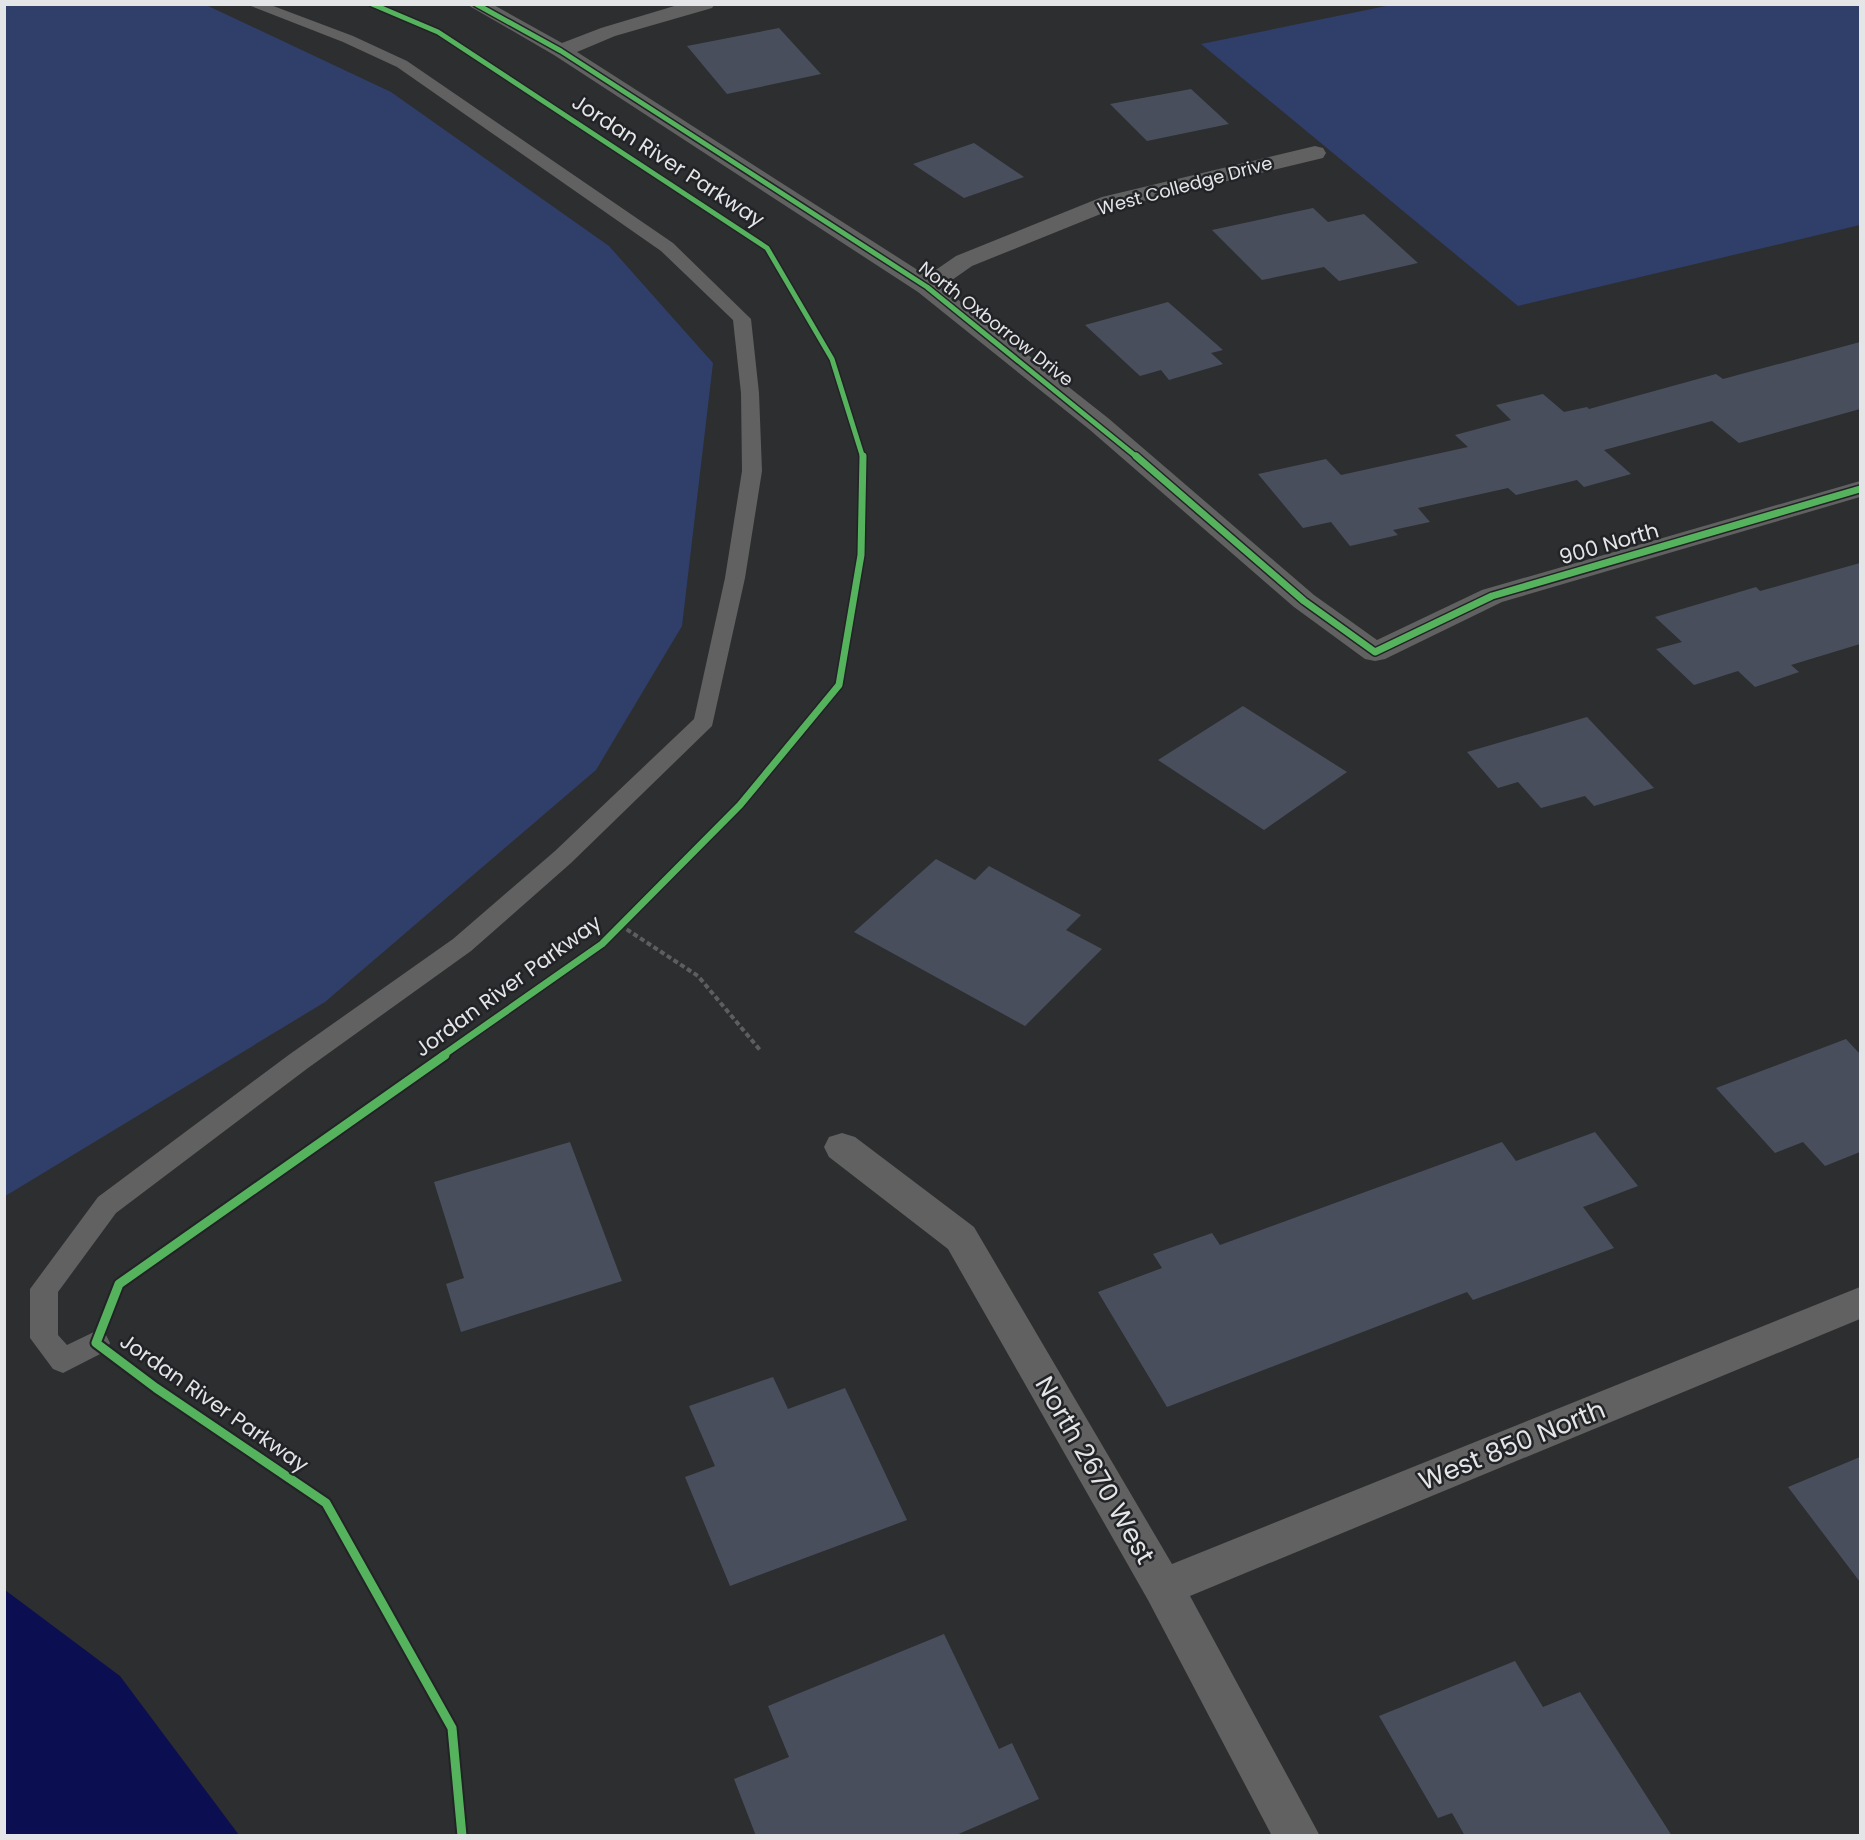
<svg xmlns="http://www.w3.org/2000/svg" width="1865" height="1840" font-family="Poppins,sans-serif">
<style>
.green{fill:#303e6a}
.water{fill:#0b0f52}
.building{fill:#494e5d}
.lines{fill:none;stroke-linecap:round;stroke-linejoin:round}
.path{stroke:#5e5e5f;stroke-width:4;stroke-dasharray:5 3;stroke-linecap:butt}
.service{fill:#616161;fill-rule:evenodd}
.minor{fill:#616161;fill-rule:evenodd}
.cycleway-far2-casing{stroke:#222326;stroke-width:8}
.cycleway-far1-casing{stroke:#222326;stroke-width:10}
.cycleway-casing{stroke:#222326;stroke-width:13}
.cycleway-far2{stroke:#56b35d;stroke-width:5}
.cycleway-far1{stroke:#56b35d;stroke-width:7}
.cycleway{stroke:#56b35d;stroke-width:9}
.labels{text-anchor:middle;stroke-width:5;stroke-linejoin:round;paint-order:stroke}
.far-street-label{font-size:18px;fill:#e4e5e7;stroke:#222326}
.street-label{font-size:21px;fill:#e4e5e7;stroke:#222326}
.near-street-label{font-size:26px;fill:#e4e5e7;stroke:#222326}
</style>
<rect width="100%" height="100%" fill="#2d2e2f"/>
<!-- green -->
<path class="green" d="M 5,4 L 206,5 L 391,92 L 609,246 L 713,363 L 682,626 L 596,770 L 325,1002 L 7,1195 L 4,1195 Z
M 1391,5 L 1860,5 L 1860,225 L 1518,306 L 1201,44 Z"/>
<!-- water -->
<path class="water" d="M 5,1590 L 120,1676 L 239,1835 L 5,1835 Z"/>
<!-- building -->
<path class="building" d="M 779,28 L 821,74 L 727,94 L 687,46 Z
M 1191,89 L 1229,124 L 1147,141 L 1110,104 Z
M 974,143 L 1024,177 L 964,198 L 913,164 Z
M 1313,208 L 1328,222 L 1364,214 L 1418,263 L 1339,281 L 1324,267 L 1262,280 L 1212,230 Z
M 1168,302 L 1223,350 L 1211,353 L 1223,364 L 1169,380 L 1161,370 L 1140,376 L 1085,325 Z
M 1860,342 L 1860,409 L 1739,443 L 1712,421 L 1604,450 L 1631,474 L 1584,487 L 1577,480 L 1516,495 L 1508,488 L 1418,508 L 1430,522 L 1393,530 L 1398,535 L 1350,546 L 1331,522 L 1303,528 L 1258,474 L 1326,459 L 1341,475 L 1468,447 L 1455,435 L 1511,420 L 1496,405 L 1543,394 L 1564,412 L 1587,407 L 1589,409 L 1716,374 L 1723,379 Z
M 1860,563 L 1860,644 L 1791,665 L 1799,672 L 1755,687 L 1738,671 L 1694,685 L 1656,649 L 1682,642 L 1655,617 L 1756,587 L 1760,591 Z
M 1243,706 L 1347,772 L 1264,830 L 1158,760 Z
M 1587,717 L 1654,788 L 1594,806 L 1585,796 L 1541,808 L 1518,782 L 1498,788 L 1467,752 Z
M 936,859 L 975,880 L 989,866 L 1081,915 L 1066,930 L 1102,949 L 1025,1026 L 854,932 Z
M 1846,1039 L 1860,1054 L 1860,1152 L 1825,1166 L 1803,1142 L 1775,1153 L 1716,1088 Z
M 1595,1132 L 1638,1186 L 1583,1207 L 1614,1248 L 1473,1300 L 1467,1292 L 1167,1407 L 1098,1292 L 1162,1268 L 1153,1254 L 1212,1233 L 1220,1245 L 1502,1142 L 1516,1161 Z
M 570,1142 L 622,1281 L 461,1332 L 446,1284 L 464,1278 L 434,1182 Z
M 773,1377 L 788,1409 L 845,1388 L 907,1520 L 730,1586 L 685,1477 L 715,1466 L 689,1406 Z
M 1860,1457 L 1860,1582 L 1788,1487 Z
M 944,1634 L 999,1749 L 1012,1743 L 1039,1799 L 954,1836 L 756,1836 L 734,1779 L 789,1757 L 768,1706 Z
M 1515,1661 L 1543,1707 L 1580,1692 L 1672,1836 L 1465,1836 L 1452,1813 L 1438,1818 L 1379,1716 Z"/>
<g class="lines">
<!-- path -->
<path class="path" d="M 620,925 L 698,976 L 760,1050"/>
<!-- service -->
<path class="service" d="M 246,4 L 268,4 L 353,36 L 407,61 L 673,243 L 751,319 L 759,393 L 762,471 L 745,578 L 712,726 L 571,863 L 471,951 L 308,1068 L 116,1213 L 58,1292 L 58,1335 L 67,1345 L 96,1331 L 106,1335 L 110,1343 L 106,1351 L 63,1373 L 53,1369 L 30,1338 L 30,1289 L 98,1197 L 290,1054 L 453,939 L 555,851 L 694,719 L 725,578 L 742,471 L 741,393 L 733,320 L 661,251 L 397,67 L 343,42 Z"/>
<!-- minor -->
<path class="minor" d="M 466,4 L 492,4 L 562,43 L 601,28 L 681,4 L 715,4 L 712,8 L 615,36 L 577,52 L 927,276 L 956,256 L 1102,197 L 1315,146 L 1323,148 L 1326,153 L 1323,158 L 1118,207 L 972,266 L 942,287 L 1108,418 L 1314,595 L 1377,640 L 1482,590 L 1860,481 L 1860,497 L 1502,602 L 1385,659 L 1375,661 L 1365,659 L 1294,607 L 1090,430 L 918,292 L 554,55 Z
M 842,1133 L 855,1137 L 974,1227 L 1172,1564 L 1860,1287 L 1860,1319 L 1190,1596 L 1320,1836 L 1272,1836 L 1148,1600 L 948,1249 L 829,1157 L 824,1147 L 829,1137 Z"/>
<!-- cycleway-far2 casing -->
<g class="cycleway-far2-casing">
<path id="cycleway-far2" d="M 372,4 L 438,32 L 767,248 L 832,359 L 863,458
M 476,4 L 561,51 L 927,287 L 1138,458"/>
</g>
<!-- cycleway-far1 casing -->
<g class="cycleway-far1-casing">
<path id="cycleway-far1" d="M 1136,456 L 1304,601 L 1375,652 L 1492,596 L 1860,489
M 442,1056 L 602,944 L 740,805 L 839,685 L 861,555 L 863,456"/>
</g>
<!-- cycleway casing -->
<g class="cycleway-casing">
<path id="cycleway" d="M 445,1055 L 119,1284 L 96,1343 L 156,1388 L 326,1503 L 452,1728 L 462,1836"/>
</g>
<!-- cycleway-far2 -->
<use href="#cycleway-far2" class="cycleway-far2"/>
<!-- cycleway-far1 -->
<use href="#cycleway-far1" class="cycleway-far1"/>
<!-- cycleway -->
<use href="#cycleway" class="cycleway"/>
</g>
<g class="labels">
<!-- far-street labels -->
<g class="far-street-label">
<text transform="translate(1185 186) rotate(-15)" y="6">West Colledge Drive</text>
<text transform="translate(996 324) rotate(38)" y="6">North Oxborrow Drive</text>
</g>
<!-- street labels -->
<g class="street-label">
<text transform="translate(668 161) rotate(33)" y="7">Jordan River Parkway</text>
<text transform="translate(1609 544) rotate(-16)" y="7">900 North</text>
<text transform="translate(508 986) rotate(-36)" y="7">Jordan River Parkway</text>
<text transform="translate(214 1403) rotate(35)" y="7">Jordan River Parkway</text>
</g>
<!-- near-street labels -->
<g class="near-street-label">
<text transform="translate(1512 1445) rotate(-22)" y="9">West 850 North</text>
<text transform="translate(1095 1470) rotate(60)" y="9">North 2670 West</text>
</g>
</g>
<!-- border -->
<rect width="1865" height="1840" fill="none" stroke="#e4e5e7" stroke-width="12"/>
</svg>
